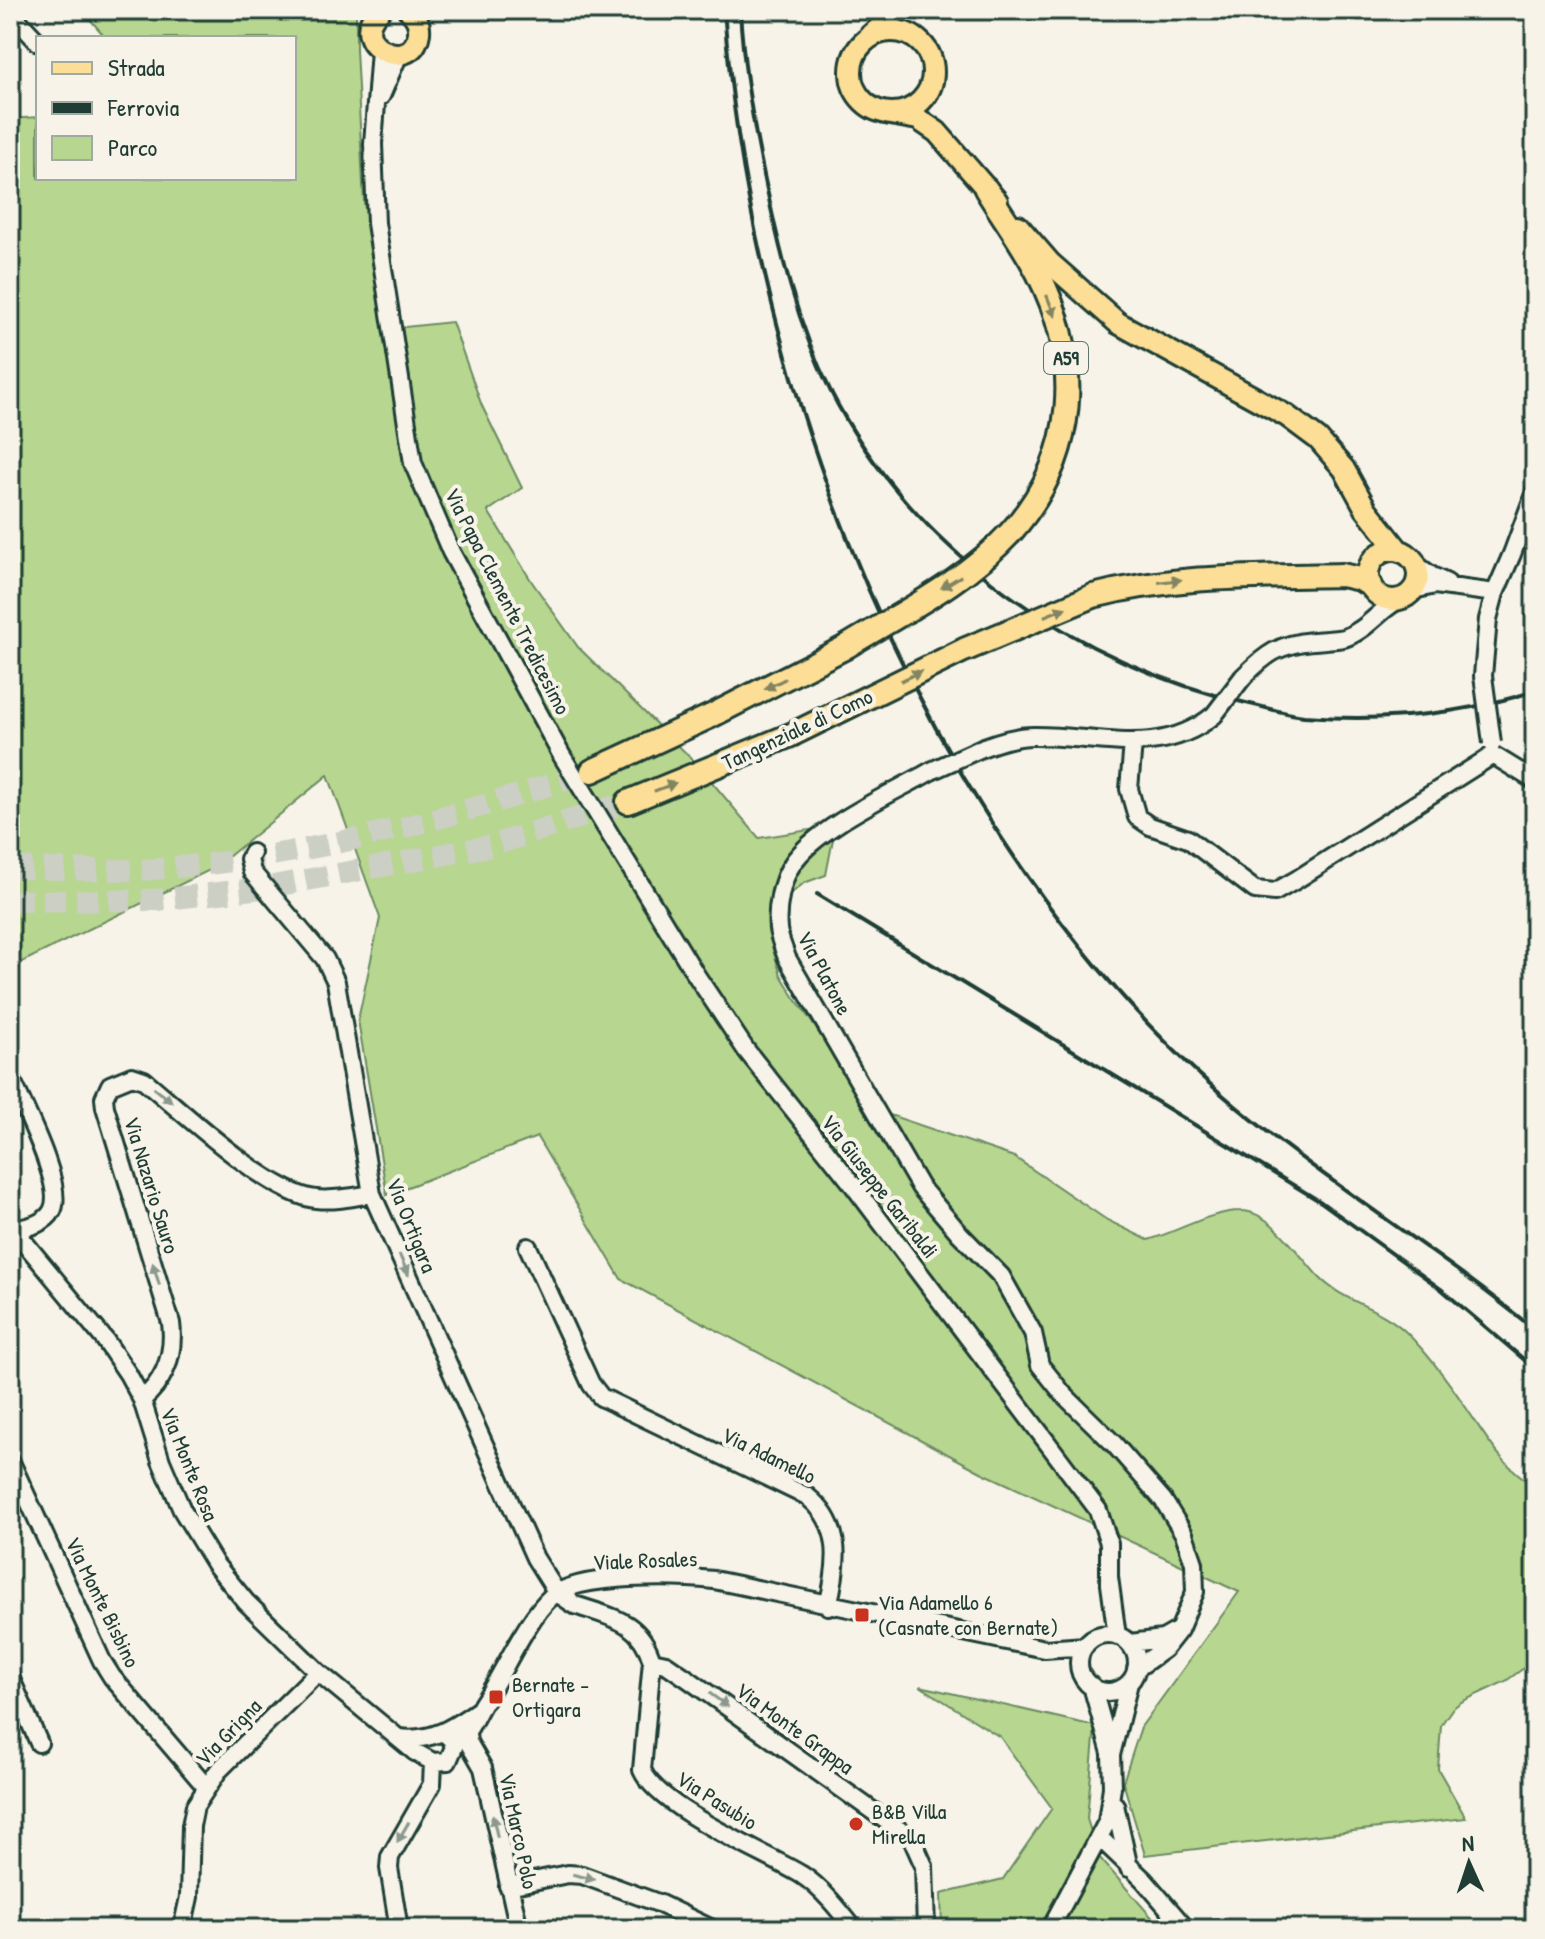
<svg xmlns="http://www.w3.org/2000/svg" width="1545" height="1939" font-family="'Patrick Hand',sans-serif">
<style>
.green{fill:#b7d68f;stroke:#6b8a62;stroke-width:2}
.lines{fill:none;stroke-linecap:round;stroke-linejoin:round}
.highway-tunnel{stroke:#cccfc4;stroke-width:22;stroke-dasharray:22 11;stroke-linecap:butt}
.minor-casing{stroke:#1f3d34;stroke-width:22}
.major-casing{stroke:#1f3d34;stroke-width:26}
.highway-casing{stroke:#1f3d34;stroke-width:28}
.minor{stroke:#f7f3e8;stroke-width:16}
.major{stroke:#fcde96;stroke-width:20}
.highway{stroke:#fcde96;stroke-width:22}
.rail{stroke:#1f3d34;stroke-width:4}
.minor-bridge-casing{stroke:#1f3d34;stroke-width:22;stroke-linecap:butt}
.highway-bridge-casing{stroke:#1f3d34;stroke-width:28;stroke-linecap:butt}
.minor-bridge{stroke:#f7f3e8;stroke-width:16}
.highway-bridge{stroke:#fcde96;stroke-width:22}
.oneway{fill:#828560}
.oneway2{fill:#8b988e}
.poi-dot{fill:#c8321e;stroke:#f7f3e8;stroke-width:3}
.labels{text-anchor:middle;stroke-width:8;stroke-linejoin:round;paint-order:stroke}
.shield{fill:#f7f3e8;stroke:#60746a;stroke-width:2}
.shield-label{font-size:20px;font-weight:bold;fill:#1f3d34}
.street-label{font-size:22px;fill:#1f3d34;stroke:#f7f3e8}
.poi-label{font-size:22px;fill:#1f3d34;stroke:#f7f3e8;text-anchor:start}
</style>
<rect width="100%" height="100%" fill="#f7f3e8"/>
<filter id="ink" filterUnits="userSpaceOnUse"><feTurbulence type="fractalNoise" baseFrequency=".0125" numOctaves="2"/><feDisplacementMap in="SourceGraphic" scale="16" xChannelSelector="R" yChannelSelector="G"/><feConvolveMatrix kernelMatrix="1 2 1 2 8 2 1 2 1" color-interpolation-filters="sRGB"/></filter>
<g filter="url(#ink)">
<!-- green -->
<path class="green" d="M 82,10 L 356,10 L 356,49 L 364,203 L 386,329 L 452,322 L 482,406 L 522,488 L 488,511 L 532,582 L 578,647 L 695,762 L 759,838 L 828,827 L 833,839 L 826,875 L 804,883 L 782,901 L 771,925 L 773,950 L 781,975 L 793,995 L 872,1109 L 1014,1157 L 1107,1220 L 1148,1240 C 1178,1232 1210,1211 1241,1211 C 1271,1210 1300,1258 1319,1277 C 1343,1302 1380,1307 1406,1332 C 1429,1355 1449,1382 1467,1409 C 1488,1440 1502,1466 1535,1486 L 1535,1660 L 1506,1681 L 1461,1702 L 1452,1709 L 1441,1725 L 1438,1769 L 1466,1818 L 1145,1855 L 1123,1782 L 1141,1727 L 1239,1592 L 981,1472 L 621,1279 L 537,1137 L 387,1195 L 358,1020 L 380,918 L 328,775 L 216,867 L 20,963 L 10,949 L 10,119 L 38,117 L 38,178 L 294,178 L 294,38 L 106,38 Z
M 920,1686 L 1095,1726 L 1087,1819 L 1099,1857 L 1162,1929 L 942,1929 L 941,1894 L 1003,1879 L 1052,1808 L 1000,1737 Z"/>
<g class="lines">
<!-- highway-tunnel -->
<path class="highway-tunnel" d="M 10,868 C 62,868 116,873 168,868 C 313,856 455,817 592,771
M 10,901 L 157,900 L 263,888 L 490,846 L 628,802"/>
<!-- minor casing -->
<g class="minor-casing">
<path id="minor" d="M 10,12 L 38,42
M 380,50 L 373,144 L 376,223 L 413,463 L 451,552 L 562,756 L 696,975 L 746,1050 L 850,1181 L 1098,1510 L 1109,1543 L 1109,1577 L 1117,1636
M 381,96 L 399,54
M 1415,564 L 1432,576 L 1447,583
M 1413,590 L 1435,585 L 1495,593
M 1483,676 L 1488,619 L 1495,593 L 1512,554 L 1535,492
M 1243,677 C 1266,654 1279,644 1313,641 C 1322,640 1334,640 1344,638 C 1366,631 1379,610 1400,599
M 1133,743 L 1129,789 L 1137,817 L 1150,826 L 1188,839 L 1255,890 L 1275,892 L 1296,880 L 1493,755
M 984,747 C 1000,741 1016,736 1033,736 C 1097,735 1160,760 1214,715
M 1493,755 L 1535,781
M 931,771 C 893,793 817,827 793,863 C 781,880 776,909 778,929 C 779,938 784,949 787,958 L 920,1187 L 960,1234 L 1001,1276 L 1033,1333 L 1040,1365 L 1064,1395 L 1114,1444 L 1163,1500 L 1184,1534 L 1194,1563 L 1195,1592 L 1179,1630 L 1164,1649 L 1136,1669
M 252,853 L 249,859 L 252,872 L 325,959 L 336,982 L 372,1194 L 535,1558 L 557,1593 L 569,1601
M 10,1076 C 22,1104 66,1187 52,1211 C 45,1224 27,1227 14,1230
M 10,1225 L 105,1340 L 128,1374 L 142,1400 L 161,1461 L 182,1510 L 215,1564 L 246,1602 L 318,1672 L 415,1752 L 433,1762 L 448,1761 L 454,1747 L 451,1739 L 444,1733
M 528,1247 L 591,1384 L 601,1397 L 808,1497 C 844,1526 838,1565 828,1606
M 142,1400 C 165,1380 175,1354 171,1323 L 105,1107 L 104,1098 L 110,1085 L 132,1076 L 144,1080 C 183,1112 269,1194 316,1199 C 334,1201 354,1197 372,1194
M 10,1460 L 102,1661 L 112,1677 L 206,1787
M 565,1592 L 572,1604 C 609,1617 640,1619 652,1661 L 642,1770 C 659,1809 764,1852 802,1875 C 822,1888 840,1911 854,1929
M1079 1663a29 29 0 1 1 58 0a29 29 0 1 1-58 0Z
M 1130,1643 L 1163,1639 L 1177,1631
M 652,1661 L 666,1664 L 688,1679 L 912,1839 L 924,1866 L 926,1929
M 10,1677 L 39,1743
M 1092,1686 L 1111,1753
M 467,1734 L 468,1742 L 483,1768 L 519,1929
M 399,1738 C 431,1742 451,1729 477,1711
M 454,1743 C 471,1733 474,1716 485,1700 C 505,1670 526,1620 551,1597 C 578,1573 679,1576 714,1580 L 1045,1649 L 1085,1646
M 1115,1805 L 1129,1868
M 1100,1838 L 1144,1880 L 1186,1929
M 508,1886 L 568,1874 L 582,1875 L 658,1903 L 712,1929
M 182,1929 L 189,1897 L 191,1826 L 195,1806 L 218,1771 L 318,1672
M 399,1929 L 389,1868 L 390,1857 L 432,1784 L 433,1762
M 1050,1929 L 1107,1822 L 1112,1787 L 1111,1755 L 1129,1683"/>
</g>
<!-- major casing -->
<g class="major-casing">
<path id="major" d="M 380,10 C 343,43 412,77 419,33 C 420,23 416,16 409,10
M851 72a41 41 0 1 1 82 0a41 41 0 1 1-82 0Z
M 871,35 L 891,18 L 896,10
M 885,113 L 918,119 L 937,132 L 997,201
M 1018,226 L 1050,263 L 1118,323 L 1287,416 L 1318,439 L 1344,469 L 1366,509 L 1399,551
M1368 575a25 25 0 1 1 50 0a25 25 0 1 1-50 0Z"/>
</g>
<!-- highway casing -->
<g class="highway-casing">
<path id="highway" d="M 986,189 C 1003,217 1023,244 1038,273 C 1083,362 1078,456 1011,532
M 1093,596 C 1176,575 1257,577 1342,575 L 1360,579 L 1370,585
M 592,771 L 711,716 L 844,648
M 628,802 L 791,735"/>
</g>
<!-- minor -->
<use href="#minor" class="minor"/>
<!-- major -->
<use href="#major" class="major"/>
<!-- highway -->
<use href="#highway" class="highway"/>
<!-- rail -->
<path class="rail" d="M 724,10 C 752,386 919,816 1200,1075 C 1304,1170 1427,1241 1535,1330
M 740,10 C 743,67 753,124 765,180 C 780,253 797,323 830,390 C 911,550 1078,666 1250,704 C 1268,708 1286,714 1304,716 C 1382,722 1461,715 1535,691
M 817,894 L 1321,1202 L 1441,1289 L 1535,1369"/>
<!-- minor-bridge casing -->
<g class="minor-bridge-casing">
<path id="minor-bridge" d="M 1483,676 L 1492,743
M 1214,715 L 1243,677
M 931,771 L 984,747"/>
</g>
<!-- highway-bridge casing -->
<g class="highway-bridge-casing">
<path id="highway-bridge" d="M 844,648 C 901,613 965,582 1011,532
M 791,735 L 964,650 L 1093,596"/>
</g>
<!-- minor-bridge -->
<use href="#minor-bridge" class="minor-bridge"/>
<!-- highway-bridge -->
<use href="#highway-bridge" class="highway-bridge"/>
</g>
<!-- one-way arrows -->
<defs><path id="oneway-solid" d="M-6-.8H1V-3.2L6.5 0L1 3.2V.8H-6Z" transform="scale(2)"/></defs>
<g class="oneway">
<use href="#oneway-solid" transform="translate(1051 306) rotate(68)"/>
<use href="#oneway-solid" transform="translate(1170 581) rotate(-7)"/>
<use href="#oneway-solid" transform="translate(951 582) rotate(149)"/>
<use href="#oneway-solid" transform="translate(1055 612) rotate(-22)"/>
<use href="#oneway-solid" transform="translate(911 676) rotate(-26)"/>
<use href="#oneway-solid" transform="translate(775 684) rotate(153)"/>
<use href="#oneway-solid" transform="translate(665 787) rotate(-21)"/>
</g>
<g class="oneway2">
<use href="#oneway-solid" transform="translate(163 1095) rotate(39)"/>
<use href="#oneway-solid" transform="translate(404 1265) rotate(66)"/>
<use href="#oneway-solid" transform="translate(156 1274) rotate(-107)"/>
<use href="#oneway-solid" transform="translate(719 1700) rotate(36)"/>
<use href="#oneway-solid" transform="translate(495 1826) rotate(-102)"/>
<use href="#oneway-solid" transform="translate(403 1832) rotate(120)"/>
<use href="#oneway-solid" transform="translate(584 1877) rotate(13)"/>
</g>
</g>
<!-- markers -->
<g class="poi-dot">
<rect x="854" y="1607" width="16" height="16" rx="4"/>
<rect x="488" y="1689" width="16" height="16" rx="4"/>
<circle cx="856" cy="1824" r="8"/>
</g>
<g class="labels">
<!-- shield labels -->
<rect class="shield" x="1044" y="342" width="44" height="32" rx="6"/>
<g class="shield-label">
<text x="1066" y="365">A59</text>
</g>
<!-- street labels -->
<g class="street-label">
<text transform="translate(508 601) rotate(63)" y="8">Via Papa Clemente Tredicesimo</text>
<text transform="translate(797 729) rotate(-25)" y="8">Tangenziale di Como</text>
<text transform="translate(825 973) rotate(62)" y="8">Via Platone</text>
<text transform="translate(152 1185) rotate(73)" y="8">Via Nazario Sauro</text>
<text transform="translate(880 1186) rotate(52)" y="8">Via Giuseppe Garibaldi</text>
<text transform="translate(412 1225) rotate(68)" y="8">Via Ortigara</text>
<text transform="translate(769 1455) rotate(26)" y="8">Via Adamello</text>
<text transform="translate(190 1464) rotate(68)" y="8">Via Monte Rosa</text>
<text transform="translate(645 1560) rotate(-2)" y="8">Viale Rosales</text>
<text transform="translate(103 1602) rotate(64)" y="8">Via Monte Bisbino</text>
<text transform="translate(795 1728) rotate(36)" y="8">Via Monte Grappa</text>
<text transform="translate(228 1732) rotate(-46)" y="8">Via Grigna</text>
<text transform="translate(717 1800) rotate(32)" y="8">Via Pasubio</text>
<text transform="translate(519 1831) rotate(78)" y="8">Via Marco Polo</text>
</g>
<!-- poi labels -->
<g class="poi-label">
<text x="878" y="1610">Via Adamello 6<tspan x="878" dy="25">(Casnate con Bernate)</tspan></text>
<text x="512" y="1692">Bernate -<tspan x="512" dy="25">Ortigara</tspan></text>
<text x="872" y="1819">B&amp;B Villa<tspan x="872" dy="25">Mirella</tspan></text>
</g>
</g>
<!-- margin -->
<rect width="1545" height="1939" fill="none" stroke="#f7f3e8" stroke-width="40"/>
<rect x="20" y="20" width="1505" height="1899" fill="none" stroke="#1f3d34" stroke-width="3" filter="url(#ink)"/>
<!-- legend -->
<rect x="36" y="36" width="260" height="144" fill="#f7f3e8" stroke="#a1aaa0" stroke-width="2"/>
<rect x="52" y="62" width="40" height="12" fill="#fcde96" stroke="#a1aaa0" stroke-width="2"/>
<text x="108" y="76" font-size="24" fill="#1f3d34">Strada</text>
<rect x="52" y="102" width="40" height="12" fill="#1f3d34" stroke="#a1aaa0" stroke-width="2"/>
<text x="108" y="116" font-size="24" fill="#1f3d34">Ferrovia</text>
<rect x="52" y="136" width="40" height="24" fill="#b7d68f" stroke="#a1aaa0" stroke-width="2"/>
<text x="108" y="156" font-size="24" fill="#1f3d34">Parco</text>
<!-- north arrow -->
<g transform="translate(1469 1863) rotate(357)" stroke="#f7f3e8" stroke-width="6" paint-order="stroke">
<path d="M0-6L14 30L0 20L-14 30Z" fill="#1f3d34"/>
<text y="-12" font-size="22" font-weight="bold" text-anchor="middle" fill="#1f3d34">N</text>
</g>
</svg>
